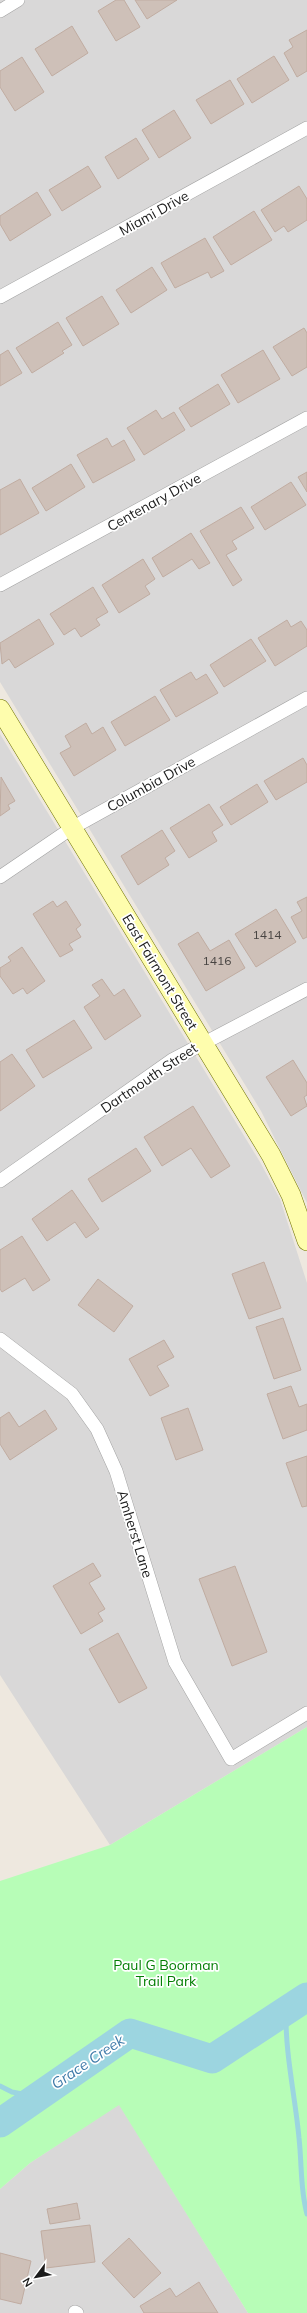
<svg xmlns="http://www.w3.org/2000/svg" width="307" height="2313" font-family="Mulish,sans-serif">
<style>
.residential{fill:#d9d8d8}
.park{fill:#b7fdb7}
.lines{fill:none;stroke-linecap:round;stroke-linejoin:round}
.stream{stroke:#9cd5e0;stroke-width:5}
.river{stroke:#9cd5e0;stroke-width:29}
.building{fill:#cec0b8;stroke:#c0aca1}
.street-casing{stroke:#a2a2a2;stroke-width:14}
.secondary-casing{stroke:#707400;stroke-width:20}
.street{stroke:#fff;stroke-width:13}
.secondary{stroke:#fefdad;stroke-width:19}
.labels{text-anchor:middle;stroke-width:3.5;stroke-linejoin:round;paint-order:stroke}
.number-label{font-size:12px;fill:#484442}
.street-label{font-size:14px;fill:#1b1b1b;stroke:#fff}
.park-label{font-size:14px;fill:#037f04;stroke:#fff}
.water-label{font-size:15px;font-style:italic;fill:#3f7ba9;stroke:#fff}
</style>
<rect width="100%" height="100%" fill="#eee8df"/>
<!-- residential -->
<path class="residential" d="M 0,0 L 307,0 L 307,1203 L 261,1111 L 0,682 Z
M 0,734 L 260,1162 L 280,1199 L 307,1283 L 307,1727 L 110,1845 L 0,1675 Z
M 119,2104 L 248,2313 L 0,2313 L 0,2189 L 30,2163 Z"/>
<!-- park -->
<path class="park" d="M 307,1727 L 307,2313 L 248,2313 L 119,2105 L 30,2163 L 0,2189 L 0,1881 L 110,1845 Z"/>
<g class="lines">
<!-- stream -->
<path class="stream" d="M 286,2010 C 285,2054 295,2095 299,2138 C 302,2164 300,2189 307,2214
M 0,2086 L 12,2092 L 38,2097"/>
<!-- river -->
<path class="river" d="M 0,2123 L 130,2033 L 212,2059 L 307,1997"/>
</g>
<!-- building -->
<path class="building" d="M 116,0 L 124,0 L 140,27 L 116,41 L 98,11 Z
M 135,0 L 177,0 L 147,19 Z
M 72,26 L 88,53 L 52,76 L 35,49 Z
M 307,30 L 307,71 L 297,77 L 284,53 L 293,47 L 289,40 Z
M 274,56 L 289,80 L 252,103 L 237,79 Z
M 22,57 L 44,92 L 15,111 L 0,87 L 0,71 Z
M 230,80 L 244,104 L 211,124 L 196,100 Z
M 174,110 L 191,138 L 159,158 L 142,130 Z
M 136,138 L 149,159 L 118,179 L 105,157 Z
M 88,166 L 101,187 L 62,211 L 49,190 Z
M 299,186 L 307,199 L 307,220 L 288,232 L 284,226 L 275,232 L 261,210 Z
M 37,192 L 51,215 L 10,241 L 0,224 L 0,216 Z
M 254,211 L 272,240 L 231,265 L 213,237 Z
M 205,238 L 224,271 L 211,278 L 208,272 L 175,288 L 161,263 Z
M 152,267 L 167,290 L 131,313 L 116,290 Z
M 102,296 L 119,324 L 83,346 L 66,318 Z
M 58,322 L 72,345 L 62,351 L 64,353 L 32,373 L 16,348 Z
M 304,328 L 307,333 L 307,367 L 292,376 L 273,347 Z
M 8,350 L 22,373 L 0,386 L 0,355 Z
M 263,350 L 280,379 L 238,403 L 221,375 Z
M 218,384 L 230,404 L 191,427 L 179,408 Z
M 156,410 L 162,419 L 174,412 L 185,430 L 144,455 L 127,428 Z
M 107,438 L 112,447 L 124,440 L 135,460 L 93,483 L 77,455 Z
M 71,464 L 85,487 L 46,511 L 32,488 Z
M 307,472 L 307,492 L 298,477 Z
M 20,479 L 39,513 L 0,535 L 0,490 Z
M 291,482 L 306,505 L 265,530 L 251,507 Z
M 241,507 L 254,528 L 232,541 L 237,549 L 226,555 L 242,580 L 233,586 L 200,531 Z
M 191,533 L 210,563 L 199,569 L 192,559 L 163,577 L 152,558 Z
M 143,559 L 155,579 L 145,586 L 150,594 L 119,613 L 102,585 Z
M 93,587 L 108,612 L 96,619 L 100,625 L 81,637 L 75,628 L 64,635 L 50,614 Z
M 39,619 L 54,644 L 15,668 L 9,659 L 2,664 L 0,643 Z
M 287,620 L 291,627 L 301,621 L 307,630 L 307,646 L 275,666 L 258,638 Z
M 251,639 L 266,661 L 224,687 L 210,665 Z
M 191,672 L 196,680 L 206,674 L 218,693 L 176,717 L 160,690 Z
M 155,696 L 170,720 L 125,746 L 111,722 Z
M 86,723 L 92,734 L 103,727 L 116,750 L 74,776 L 60,753 L 71,747 L 65,736 Z
M 303,758 L 307,765 L 307,782 L 276,800 L 264,781 Z
M 1,777 L 15,801 L 8,805 L 10,809 L 0,816 Z
M 257,784 L 268,802 L 231,825 L 220,807 Z
M 209,804 L 223,825 L 212,832 L 217,841 L 189,858 L 170,828 Z
M 162,830 L 175,851 L 165,858 L 169,865 L 138,885 L 121,856 Z
M 307,897 L 307,937 L 303,939 L 291,917 L 302,911 L 297,902 Z
M 53,901 L 57,907 L 66,901 L 81,925 L 76,929 L 81,937 L 69,944 L 73,950 L 60,957 L 33,914 Z
M 276,909 L 296,942 L 256,967 L 235,934 Z
M 198,932 L 210,951 L 229,940 L 245,968 L 206,991 L 178,944 Z
M 22,947 L 45,981 L 27,994 L 23,988 L 13,994 L 0,976 L 0,968 L 11,961 L 8,957 Z
M 102,979 L 114,996 L 124,989 L 141,1016 L 105,1040 L 84,1007 L 100,996 L 92,985 Z
M 74,1020 L 92,1048 L 43,1078 L 26,1050 Z
M 12,1054 L 35,1086 L 0,1111 L 0,1062 Z
M 293,1060 L 307,1083 L 307,1095 L 304,1097 L 307,1106 L 291,1116 L 266,1077 Z
M 193,1106 L 230,1166 L 211,1178 L 191,1148 L 162,1166 L 144,1137 Z
M 136,1148 L 151,1171 L 102,1202 L 88,1179 Z
M 72,1190 L 99,1229 L 86,1238 L 75,1222 L 47,1241 L 32,1219 Z
M 22,1236 L 50,1280 L 33,1291 L 25,1278 L 2,1292 L 0,1289 L 0,1250 Z
M 264,1262 L 281,1308 L 249,1319 L 232,1274 Z
M 98,1279 L 133,1306 L 114,1332 L 78,1305 Z
M 283,1318 L 301,1370 L 274,1379 L 256,1327 Z
M 164,1340 L 174,1357 L 157,1366 L 169,1386 L 150,1396 L 129,1359 Z
M 291,1386 L 299,1407 L 307,1404 L 307,1430 L 283,1439 L 267,1394 Z
M 188,1408 L 203,1450 L 176,1460 L 161,1418 Z
M 45,1410 L 57,1429 L 10,1460 L 0,1444 L 0,1418 L 9,1412 L 19,1427 Z
M 307,1456 L 307,1506 L 302,1507 L 286,1463 Z
M 93,1563 L 101,1576 L 89,1583 L 105,1609 L 98,1613 L 103,1621 L 81,1634 L 53,1586 Z
M 235,1566 L 267,1652 L 232,1666 L 199,1579 Z
M 118,1633 L 147,1688 L 119,1703 L 89,1649 Z
M 77,2203 L 80,2219 L 50,2224 L 47,2209 Z
M 90,2225 L 95,2262 L 46,2268 L 41,2231 Z
M 129,2238 L 161,2273 L 134,2298 L 102,2263 Z
M 0,2253 L 31,2261 L 21,2304 L 0,2299 Z
M 199,2282 L 218,2313 L 144,2313 L 140,2306 L 170,2288 L 176,2297 Z"/>
<g class="lines">
<!-- street casing -->
<g class="street-casing">
<path id="street" d="M 0,11 L 18,0
M 0,297 L 307,128
M 0,585 L 307,418
M 0,877 L 72,828 L 307,698
M 0,1181 L 172,1060 L 307,989
M 0,1339 L 72,1394 L 97,1429 L 116,1471 L 175,1662 L 231,1759 L 307,1713
M 75,2312 L 77,2313"/>
</g>
<!-- secondary casing -->
<g class="secondary-casing">
<path id="secondary" d="M 0,709 L 271,1155 L 291,1195 L 307,1241"/>
</g>
<!-- street -->
<use href="#street" class="street"/>
<!-- secondary -->
<use href="#secondary" class="secondary"/>
</g>
<g class="labels">
<!-- number labels -->
<g class="number-label">
<text x="267" y="939">1414</text>
<text x="217" y="965">1416</text>
</g>
<!-- street labels -->
<g class="street-label">
<text transform="translate(154 213) rotate(-29)" y="5">Miami Drive</text>
<text transform="translate(154 502) rotate(-29)" y="5">Centenary Drive</text>
<text transform="translate(151 784) rotate(-29)" y="5">Columbia Drive</text>
<text transform="translate(160 972) rotate(59)" y="5">East Fairmont Street</text>
<text transform="translate(149 1078) rotate(-34)" y="5">Dartmouth Street</text>
<text transform="translate(135 1534) rotate(73)" y="5">Amherst Lane</text>
</g>
<!-- park labels -->
<g class="park-label">
<text x="166" y="1970">Paul G Boorman<tspan x="166" dy="16">Trail Park</tspan></text>
</g>
<!-- water labels -->
<g class="water-label">
<text transform="translate(88 2062) rotate(-34)" y="5">Grace Creek</text>
</g>
</g>
<!-- north arrow -->
<g transform="translate(36 2277) rotate(238)" stroke="#ffffff" stroke-width="3" paint-order="stroke">
<path d="M0-3L7 15L0 10L-7 15Z" fill="#1b1b1b"/>
<text y="-6" font-size="11" font-weight="bold" text-anchor="middle" fill="#1b1b1b">N</text>
</g>
</svg>
